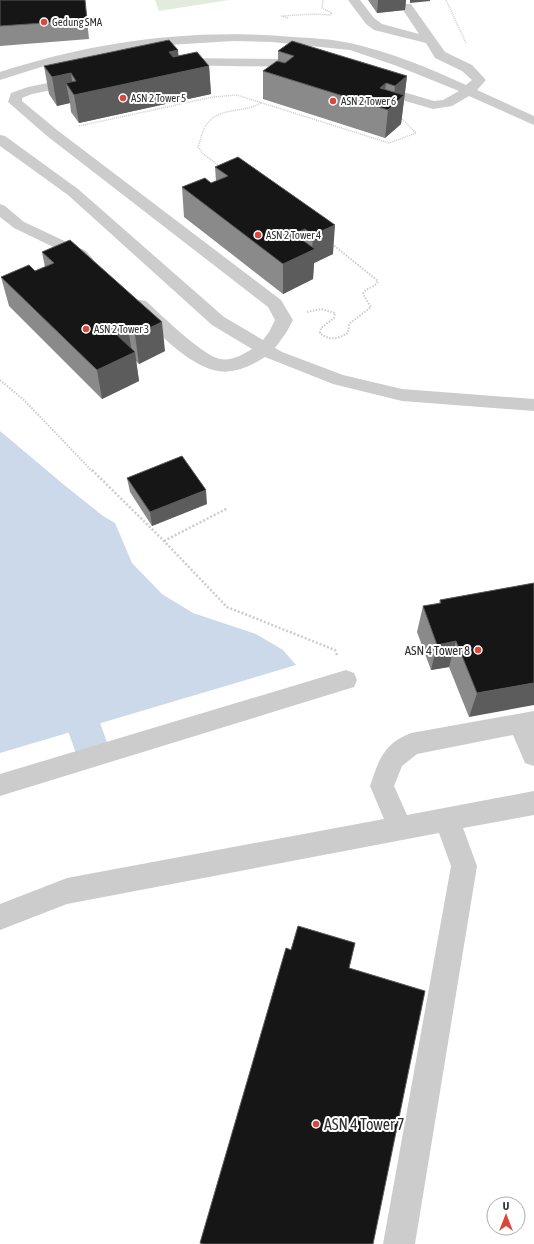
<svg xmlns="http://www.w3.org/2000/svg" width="534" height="1244" font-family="'Asap Condensed',sans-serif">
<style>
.green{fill:#e3ebde}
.water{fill:#cbd9ea}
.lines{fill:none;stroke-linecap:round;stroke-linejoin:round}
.canal{fill:#cbd9ea;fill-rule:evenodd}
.path-far2{stroke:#ccc;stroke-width:1.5;stroke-dasharray:1 1;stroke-linecap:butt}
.path-far1{stroke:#ccc;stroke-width:2;stroke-dasharray:1.5 1.5;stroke-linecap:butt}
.path{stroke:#ccc;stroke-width:2.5;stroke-dasharray:2 2;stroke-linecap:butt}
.minor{fill:#ccc;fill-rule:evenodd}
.wall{fill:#8a8a8a}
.shaded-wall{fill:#5c5c5c}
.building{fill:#161616;stroke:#5c5c5c}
.poi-dot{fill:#dc473b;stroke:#fff;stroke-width:1.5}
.labels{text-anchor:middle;stroke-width:4;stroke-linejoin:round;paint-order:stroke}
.far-poi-label{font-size:11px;fill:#2f2f2f;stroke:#fff;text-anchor:start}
.poi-label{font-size:13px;fill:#2f2f2f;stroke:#fff;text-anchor:end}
.near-poi-label{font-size:16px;fill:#2f2f2f;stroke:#fff;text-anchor:start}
</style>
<rect width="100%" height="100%" fill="#fff"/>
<!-- green -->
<path class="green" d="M 155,0 L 229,0 L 159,11 Z"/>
<!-- water -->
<path class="water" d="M 0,431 L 63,484 L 103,516 L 115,523 L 132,563 L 162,594 L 193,613 L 256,634 L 283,650 L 296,665 L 0,753 Z"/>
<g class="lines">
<!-- canal -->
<path class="canal" d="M 85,712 L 98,717 L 109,748 L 104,759 L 91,764 L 78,759 L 67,728 L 72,717 Z"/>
<!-- path-far2 -->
<path class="path-far2" d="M 446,0 L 466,43
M 288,18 L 281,16 L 314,14 L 330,15 L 332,13 L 322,8 L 323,0
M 79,126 L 213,97 L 237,95 L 389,143 L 416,133 L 402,119
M 221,167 L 203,154 L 198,147 C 201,139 202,130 207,124 C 218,107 245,113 261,103"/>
<!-- path-far1 -->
<path class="path-far1" d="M 307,312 L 321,309 L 335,313 L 334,318 L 321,328 L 320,333 C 329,341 338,339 348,333 L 349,324 L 371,307 L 363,294 C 366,287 375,288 378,281 L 332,244
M 0,380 L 25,401 L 92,471"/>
<!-- path -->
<path class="path" d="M 92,470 L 164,541 L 227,607 L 335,650 L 337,655
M 164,541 L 228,508"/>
<!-- minor -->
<path class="minor" d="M 348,0 L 360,0 L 374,18 L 382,24 L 419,34 L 401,7 L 403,4 L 411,4 L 445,52 L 472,65 L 486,80 L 477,90 L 534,116 L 534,125 L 469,96 L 452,106 L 433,109 L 371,91 L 369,88 L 371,85 L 376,84 L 434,101 L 443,100 L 459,91 L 397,66 L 350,50 L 272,42 L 233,41 L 153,46 L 113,51 L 41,67 L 0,80 L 0,72 C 95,41 193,28 293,37 C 311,38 331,39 350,43 C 390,52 429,68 466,85 L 472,80 L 462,71 L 435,58 L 426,43 L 374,30 L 366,24 Z
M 177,58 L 293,59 L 307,63 L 308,66 L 307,69 L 302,70 L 292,67 L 172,65 L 171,62 L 172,59 Z
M 77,77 L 82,78 L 84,81 L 82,84 L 32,94 L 22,98 L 22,101 L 57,130 L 281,300 L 293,320 L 286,333 L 275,348 L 282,352 L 343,375 L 402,389 L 534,399 L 534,411 L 402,401 L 333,384 L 265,357 C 251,366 234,374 218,371 C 188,366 155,329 134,309 L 132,305 L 134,301 L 140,300 L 146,301 C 160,314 203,356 220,359 C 232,361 242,355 252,349 L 212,325 L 68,195 L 0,146 L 0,135 L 5,136 L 78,189 L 224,317 L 263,340 L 269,332 L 275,320 L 268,307 L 47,136 L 8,102 L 11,93 L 28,87 Z
M 0,204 L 5,206 L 24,222 L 86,251 L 93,259 L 91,262 C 83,264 80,263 74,257 L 14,228 L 0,217 Z
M 346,670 L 354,673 L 357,680 L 354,687 L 0,796 L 0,774 Z
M 534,711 L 534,766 L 525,763 L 513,735 L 417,754 L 402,766 L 394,786 L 407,815 L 534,791 L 534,815 L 463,828 L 477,866 L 415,1244 L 383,1244 L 451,866 L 439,833 L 67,904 L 0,930 L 0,904 L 67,878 L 384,819 L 370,786 C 379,760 383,744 411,733 Z"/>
</g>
<!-- wall -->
<path class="wall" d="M 0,0 L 85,0 L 89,39 L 0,46 Z
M 368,0 L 406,0 L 405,10 L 377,13 Z
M 178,50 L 178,56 L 209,66 L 211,94 L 79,123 L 71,112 L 70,103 L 57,106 L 49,94 L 44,66 Z
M 278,51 L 407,76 L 401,124 L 385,138 L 263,99 L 263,71 L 278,61 Z
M 238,157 L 333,254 L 314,263 L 313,279 L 283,294 L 184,217 L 182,187 L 211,183 L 216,181 L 215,167 Z
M 42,252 L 165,351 L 139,364 L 136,361 L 139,381 L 102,399 L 9,306 L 1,277 L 35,271 L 45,267 Z
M 127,478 L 207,504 L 152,526 L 130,492 Z
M 534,583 L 469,717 L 449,667 L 431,670 L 417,632 L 423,606 L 439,604 L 440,600 Z"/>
<!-- shaded-wall -->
<path class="shaded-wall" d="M 378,0 L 406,0 L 405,10 L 377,13 Z
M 410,0 L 430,0 L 430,1 L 410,3 Z
M 178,50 L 180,72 L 209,66 L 211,94 L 79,123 L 74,95 L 169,52 Z
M 71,73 L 74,95 L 66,83 L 70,103 L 57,106 L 52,77 Z
M 407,76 L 401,124 L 385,138 L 388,110 L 393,105 L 395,86 Z
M 386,83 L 383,108 L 380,88 Z
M 335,225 L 333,254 L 314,263 L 313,279 L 283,294 L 283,264 L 294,234 L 305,229 L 304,254 L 312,250 L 313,235 Z
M 162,322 L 165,351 L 139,364 L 135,335 Z
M 128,327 L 132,353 L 135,352 L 139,381 L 102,399 L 97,370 L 115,333 Z
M 206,490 L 207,504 L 152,526 L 150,512 Z
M 456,641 L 449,667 L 431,670 L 437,645 Z
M 534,683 L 534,705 L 469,717 L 477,693 Z"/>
<!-- building -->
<path class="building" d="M 0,0 L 85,0 L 87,20 L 0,26 Z
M 169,40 L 178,50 L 169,52 L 173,57 L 197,52 L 209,66 L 74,95 L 66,83 L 76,81 L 71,73 L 52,77 L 44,66 Z
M 292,41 L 407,76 L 395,86 L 386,83 L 380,88 L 404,95 L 388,110 L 263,71 L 277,61 L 285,63 L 294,56 L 278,51 Z
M 238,157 L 335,225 L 313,235 L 305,229 L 294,234 L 315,249 L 283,264 L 182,187 L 205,178 L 211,183 L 228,176 L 215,167 Z
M 70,240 L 162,322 L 135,335 L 128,327 L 115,333 L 135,352 L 97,370 L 1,277 L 29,265 L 35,271 L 54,263 L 42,252 Z
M 182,456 L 206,490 L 150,512 L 127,478 Z
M 534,583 L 534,683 L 477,693 L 456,641 L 437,645 L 423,606 L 441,603 L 440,600 Z
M 298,926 L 355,943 L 349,968 L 425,991 L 373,1244 L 203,1244 L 200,1243 L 286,948 L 291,950 Z"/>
<!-- markers -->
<g class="poi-dot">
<circle cx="44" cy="22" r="4"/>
<circle cx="123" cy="98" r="4"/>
<circle cx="333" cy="101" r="4"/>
<circle cx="258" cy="235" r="4"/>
<circle cx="86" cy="329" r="4"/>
<circle cx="478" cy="650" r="4"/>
<circle cx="316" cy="1124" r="4"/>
</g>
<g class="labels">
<!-- far-poi labels -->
<g class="far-poi-label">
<text x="52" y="26">Gedung SMA</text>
<text x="131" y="102">ASN 2 Tower 5</text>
<text x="341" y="105">ASN 2 Tower 6</text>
<text x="266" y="239">ASN 2 Tower 4</text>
<text x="94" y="333">ASN 2 Tower 3</text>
</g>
<!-- poi labels -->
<g class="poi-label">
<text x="470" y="655">ASN 4 Tower 8</text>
</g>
<!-- near-poi labels -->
<g class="near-poi-label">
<text x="324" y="1130">ASN 4 Tower 7</text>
</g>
</g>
<!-- north arrow -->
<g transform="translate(506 1216)"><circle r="19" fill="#ffffff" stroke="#acacac"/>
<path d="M0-3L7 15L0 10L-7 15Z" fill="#dc473b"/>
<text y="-6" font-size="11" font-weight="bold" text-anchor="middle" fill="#2f2f2f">U</text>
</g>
</svg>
